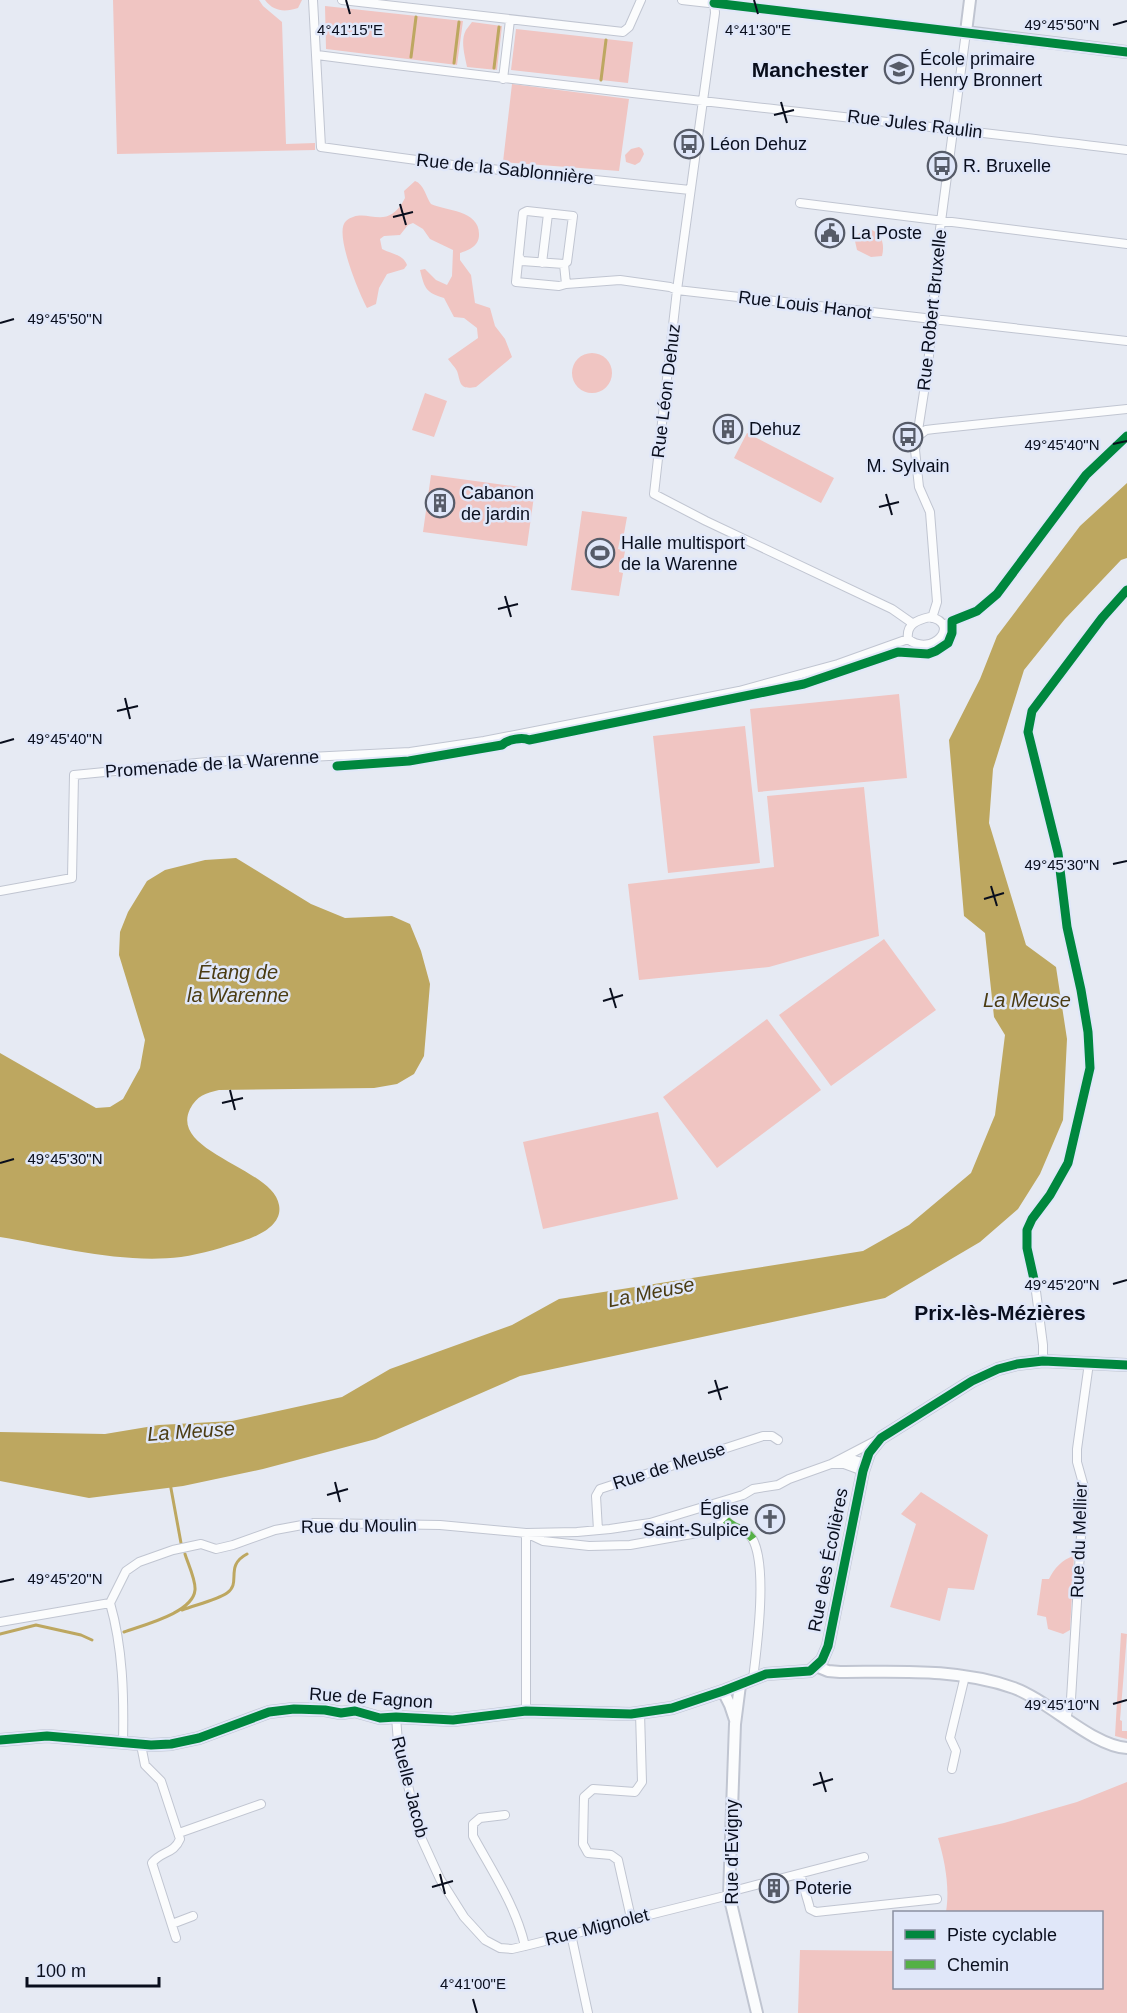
<svg xmlns="http://www.w3.org/2000/svg" width="1127" height="2013" font-family="Helvetica,sans-serif">
<style>
.green{fill:#f0c5c2}
.water{fill:#bda760}
.lines{fill:none;stroke-linecap:round;stroke-linejoin:round}
.stream{stroke:#bda760;stroke-width:3}
.street-casing{stroke:#c0c5d1;stroke-width:10}
.secondary-casing{stroke:#c0c5d1;stroke-width:14}
.street{stroke:#fbfcfd;stroke-width:8}
.secondary{stroke:#fbfcfd;stroke-width:10}
.quiet{stroke:#54b045;stroke-width:8;stroke-dasharray:15 8;stroke-linecap:butt}
.cycleway-casing{stroke:#e0e7f9;stroke-width:13}
.cycleway{stroke:#00873e;stroke-width:9}
.ticks{fill:none;stroke:#090e1d;stroke-width:2}
.labels{text-anchor:middle;stroke-width:5;stroke-linejoin:round;paint-order:stroke}
.poi-label{font-size:18px;fill:#090e1d;stroke:#e0e7f9;text-anchor:start}
.street-label{font-size:18px;fill:#090e1d;stroke:#e0e7f9}
.water-label{font-size:20px;font-style:italic;fill:#4b3c13;stroke:#e0e7f9}
.quarter-label{font-size:21px;font-weight:bold;fill:#090e1d;stroke:#e0e7f9}
.ticks-label{font-size:15px;text-anchor:middle;fill:#090e1d;stroke:#e0e7f9;stroke-width:5;stroke-linejoin:round;paint-order:stroke}
</style>
<rect width="100%" height="100%" fill="#e6eaf3"/>
<!-- green -->
<path class="green" d="M 113,0 L 259,0 L 263,6 L 282,22 L 286,144 L 315,143 L 315,150 L 117,154 Z
M 265,0 L 302,0 L 298,8 C 285,12 274,12 265,0 Z
M 325,6 L 463,21 L 457,65 L 326,49 Z
M 472,22 L 502,26 L 497,70 L 467,67 C 465,56 460,41 466,30 C 468,27 470,25 472,22 Z
M 516,29 L 633,42 L 628,83 L 511,70 Z
M 512,84 L 629,99 L 619,171 L 503,162 Z
M 639,147 L 642,149 L 644,154 L 640,162 L 635,165 L 626,162 L 625,155 L 631,149 Z
M 415,181 C 424,184 426,197 431,204 C 446,211 480,210 479,235 C 479,246 469,250 460,253 L 460,260 L 471,275 L 475,303 L 490,308 L 495,326 L 505,339 L 512,357 L 476,387 C 459,390 461,383 457,371 C 455,367 450,362 448,359 L 478,338 L 477,328 L 464,318 L 454,317 L 444,298 C 426,292 425,290 420,270 L 425,269 L 436,280 L 447,285 L 452,276 L 453,250 L 430,239 L 423,229 L 413,223 L 408,225 L 400,235 L 384,236 L 380,239 L 382,249 C 391,254 403,254 407,265 L 404,269 L 387,274 L 379,288 L 376,304 L 367,308 C 360,295 333,232 346,221 C 366,204 386,235 405,198 L 404,191 Z
M 869,229 C 882,233 885,244 882,256 L 871,257 L 857,250 L 855,241 C 858,233 861,230 869,229 Z
M572 373a20 20 0 1 1 40 0a20 20 0 1 1-40 0Z
M 425,393 L 447,401 L 434,437 L 412,430 Z
M 747,433 L 834,478 L 821,503 L 734,458 Z
M 431,475 L 535,489 L 527,546 L 423,532 Z
M 582,511 L 627,517 L 623,539 L 620,539 L 618,549 L 625,551 L 623,562 L 620,562 L 619,572 L 623,573 L 619,596 L 571,590 Z
M 899,694 L 907,778 L 758,792 L 750,709 Z
M 745,726 L 760,863 L 668,873 L 653,736 Z
M 864,787 L 879,936 L 769,967 L 639,980 L 628,884 L 774,867 L 767,796 Z
M 884,939 L 936,1010 L 831,1086 L 779,1015 Z
M 767,1019 L 821,1090 L 717,1168 L 663,1097 Z
M 658,1112 L 678,1199 L 543,1229 L 523,1142 Z
M 921,1492 L 988,1535 L 974,1590 L 948,1588 L 940,1621 L 890,1607 L 916,1524 L 901,1514 Z
M 1074,1556 L 1070,1630 L 1063,1634 L 1048,1629 L 1046,1617 L 1037,1615 L 1042,1579 L 1049,1579 C 1054,1569 1062,1559 1074,1556 Z
M 1121,1633 L 1127,1634 L 1120,1720 L 1122,1721 L 1122,1731 L 1127,1731 L 1127,1739 L 1115,1736 Z
M 1127,1782 L 1127,2013 L 798,2013 L 800,1950 L 894,1951 L 894,1988 L 1102,1988 L 1102,1912 L 946,1912 C 950,1888 945,1861 938,1838 L 1004,1823 L 1077,1802 Z"/>
<!-- water -->
<path class="water" d="M 1127,483 L 1127,558 L 1121,560 L 1065,619 L 1024,670 L 993,769 L 989,823 L 1026,945 L 1056,967 L 1067,1039 L 1063,1120 L 1040,1174 L 1018,1209 L 980,1242 L 885,1298 L 520,1376 L 376,1439 L 263,1469 L 183,1486 L 89,1498 L 0,1481 L 0,1432 L 105,1434 L 159,1425 L 232,1421 L 342,1397 L 390,1369 L 512,1325 L 559,1299 L 863,1251 L 909,1225 L 971,1173 L 995,1115 L 1005,1035 L 994,1017 L 985,933 L 964,916 L 949,740 L 980,679 L 997,636 L 1080,526 Z
M 236,858 L 311,904 L 345,918 L 392,916 L 410,924 L 421,951 L 430,984 L 424,1056 L 414,1074 L 397,1084 L 374,1088 L 219,1090 C 205,1093 197,1096 190,1109 C 169,1152 273,1168 279,1205 C 283,1225 258,1236 243,1241 C 224,1247 202,1254 181,1257 C 122,1264 59,1247 0,1237 L 0,1053 L 96,1108 L 110,1107 L 123,1099 L 140,1068 L 145,1040 L 119,955 L 120,932 L 128,912 L 147,881 L 165,870 L 205,860 Z"/>
<g class="lines">
<!-- stream -->
<path class="stream" d="M 411,57 L 416,17
M 454,63 L 459,22
M 494,68 L 499,27
M 601,80 L 606,40
M 170,1483 L 181,1543
M 182,1610 C 195,1605 217,1600 227,1593 C 242,1583 224,1566 247,1554
M 124,1632 C 143,1625 193,1613 195,1590 C 196,1580 188,1564 185,1554
M 0,1634 L 36,1625 L 81,1635 L 92,1640"/>
<!-- street casing -->
<g class="street-casing">
<path id="street" d="M 313,0 L 321,147 L 453,165 L 690,190
M 342,0 L 623,32 L 629,27 L 641,0
M 682,0 L 966,32 L 940,229 L 928,366 L 915,450 L 919,487 L 930,512 L 937,602 L 932,618
M 714,0 L 715,13 L 677,290 L 654,494 L 706,521 L 892,609 L 912,623
M 317,55 C 586,90 857,117 1127,150
M 503,79 L 510,20
M 800,203 L 1127,244
M 519,257 L 522,261 L 564,264 L 567,262 L 573,216 L 527,211 L 523,213 L 516,282 L 559,286 L 566,284 L 620,280 L 670,287 L 677,290 L 1127,341
M 542,263 L 548,214
M 564,264 L 566,284
M 917,437 L 926,430 L 934,429 L 1127,409
M 930,617 C 962,624 932,658 908,639 C 906,624 917,620 930,617 Z
M 943,625 L 977,611 L 997,594 L 1086,475 L 1127,436
M 0,891 L 72,878 L 74,775 L 207,762 L 410,752 L 484,741 L 739,691 L 838,664 L 908,639
M 1035,1284 L 1043,1345 L 1043,1361
M 845,1457 L 865,1463
M 832,1464 L 844,1464 L 863,1471
M 722,1502 C 723,1507 724,1515 726,1520 C 732,1531 747,1526 754,1542 C 767,1572 757,1646 753,1679
M 598,1530 L 596,1496 L 600,1489 L 763,1436 L 772,1436 L 778,1440
M 0,1622 L 110,1603
M 526,1711 L 526,1533 L 543,1541 L 589,1546 L 630,1545 L 703,1532 L 726,1520
M 396,1717 L 398,1742 L 419,1833 L 440,1879 L 464,1917 L 485,1940 L 500,1948 L 512,1949 L 525,1946
M 1066,1719 L 1071,1699 L 1084,1487 L 1077,1462 L 1077,1449 L 1089,1363
M 123,1743 C 124,1696 123,1648 110,1603 L 126,1571 L 139,1562 L 173,1550 L 201,1544 L 216,1549 L 233,1545 L 275,1530 L 313,1523 L 440,1525 L 526,1533 L 577,1532 L 610,1529 L 650,1523 L 743,1495 L 753,1489 L 778,1485 L 789,1479 L 831,1464 L 877,1440
M 141,1745 L 145,1765 L 161,1781 L 180,1839 C 174,1854 161,1851 152,1863 L 176,1938
M 952,1769 L 956,1751 L 950,1738 L 965,1676
M 505,1815 L 480,1818 L 473,1824 L 473,1836 C 492,1871 516,1906 525,1946 L 729,1895
M 179,1833 L 261,1804
M 800,1874 L 809,1905 L 810,1909 L 816,1912 L 937,1899
M 729,1892 L 864,1857
M 631,1918 L 618,1860 L 611,1855 L 588,1853 L 583,1844 L 584,1797 L 593,1789 L 635,1792 L 642,1782 L 640,1713
M 172,1924 L 193,1916
M 571,1934 L 588,2013"/>
</g>
<!-- secondary casing -->
<g class="secondary-casing">
<path id="secondary" d="M 970,0 L 966,32 L 1127,52
M 816,1666 L 828,1671 L 840,1672 C 898,1672 958,1668 1014,1688 C 1048,1700 1092,1746 1127,1748
M 740,1685 L 735,1724 L 729,1895 L 757,2013
M 723,1691 L 730,1705 L 735,1720
M 0,1740 L 47,1736 L 151,1745 L 171,1744 L 199,1738 L 269,1712 L 294,1709 L 325,1710 L 341,1713 L 355,1711 L 380,1718 L 396,1717 L 453,1720 L 526,1711 L 631,1714 L 672,1708 L 723,1691 L 766,1674 L 810,1671 L 822,1660 L 828,1646 L 863,1471 L 869,1453 L 881,1438 L 972,1381 L 998,1369 L 1017,1364 L 1043,1361 L 1127,1365"/>
</g>
<!-- street -->
<use href="#street" class="street"/>
<!-- secondary -->
<use href="#secondary" class="secondary"/>
<!-- quiet -->
<path class="quiet" d="M 726,1520 C 734,1529 745,1528 753,1539"/>
<!-- cycleway casing -->
<g class="cycleway-casing">
<path id="cycleway" d="M 714,3 L 1127,52
M 337,766 L 409,761 L 502,745 C 508,739 523,737 529,740 L 804,684 L 898,652 L 928,654 L 936,651 L 948,643 L 952,633 L 952,621 L 977,611 L 997,594 L 1086,475 L 1127,436
M 1035,1284 L 1027,1248 L 1027,1230 L 1032,1219 L 1050,1195 L 1068,1163 L 1090,1068 L 1088,1032 L 1081,990 L 1067,927 L 1058,853 L 1028,732 L 1032,711 L 1102,618 L 1127,590
M 0,1740 L 47,1736 L 151,1745 L 171,1744 L 199,1738 L 269,1712 L 294,1709 L 325,1710 L 341,1713 L 355,1711 L 380,1718 L 396,1717 L 453,1720 L 526,1711 L 631,1714 L 672,1708 L 723,1691 L 766,1674 L 810,1671 L 822,1660 L 828,1646 L 863,1471 L 869,1453 L 881,1438 L 972,1381 L 998,1369 L 1017,1364 L 1043,1361 L 1127,1365"/>
</g>
<!-- cycleway -->
<use href="#cycleway" class="cycleway"/>
</g>
<!-- ticks -->
<path class="ticks" d="M 346,0 L 350,14M 754,0 L 758,14M 1113,25 L 1127,21M 781,102 L 787,123M 774,115 L 794,110M 400,204 L 406,225M 393,217 L 413,212M 0,323 L 14,319M 1113,444 L 1127,441M 886,494 L 892,515M 879,507 L 899,502M 505,596 L 511,617M 498,609 L 518,604M 125,698 L 130,719M 117,711 L 138,706M 0,743 L 14,739M 1113,864 L 1127,861M 991,886 L 997,906M 984,899 L 1004,893M 610,988 L 616,1008M 603,1001 L 623,995M 230,1090 L 235,1110M 222,1103 L 243,1098M 0,1163 L 14,1159M 1113,1284 L 1127,1280M 715,1380 L 721,1400M 708,1393 L 728,1387M 335,1482 L 340,1502M 327,1495 L 348,1489M 0,1582 L 14,1579M 1113,1704 L 1127,1700M 820,1772 L 826,1792M 813,1785 L 833,1779M 440,1874 L 445,1894M 432,1887 L 453,1881M 473,1999 L 477,2013"/>
<!-- icons -->
<defs>
<g id="school-ring" transform="scale(1.5)"><circle r="9.5" fill="#e0e7f9" stroke="#565b68" stroke-width="1.5"/><path d="M0-5L7-2L0 1L-7-2ZM-4 1L0 2.5L4 1V4Q0 6-4 4Z" fill="#565b68"/></g>
<g id="bus-ring" transform="scale(1.5)"><circle r="9.5" fill="#e0e7f9" stroke="#565b68" stroke-width="1.5"/><path d="M-5-6H5V4H4V6H2V4H-2V6H-4V4H-5ZM-3.5-4V0h7V-4ZM-3.5 1.2v1.5H-2V1.2ZM2 1.2v1.5H3.5V1.2Z" fill="#565b68"/></g>
<g id="civic-ring" transform="scale(1.5)"><circle r="9.5" fill="#e0e7f9" stroke="#565b68" stroke-width="1.5"/><path d="M-.6-6.5H3V-4.5H.6V-3L4-1V1h2V6H-6V1h2V-1L-.6-3ZM-1.2 2.5V6h2.4V2.5Z" fill="#565b68"/></g>
<g id="building-ring" transform="scale(1.5)"><circle r="9.5" fill="#e0e7f9" stroke="#565b68" stroke-width="1.5"/><path d="M-4-6H4V6H1V3H-1V6H-4ZM-2.5-4.3h1.7v1.8h-1.7ZM.8-4.3h1.7v1.8H.8ZM-2.5-1h1.7V.8h-1.7ZM.8-1h1.7V.8H.8Z" fill="#565b68"/></g>
<g id="stadium-ring" transform="scale(1.5)"><circle r="9.5" fill="#e0e7f9" stroke="#565b68" stroke-width="1.5"/><path d="M0-5a6.5 5 0 1 0 0 10a6.5 5 0 1 0 0-10ZM-3.5-1.8h7v3.6h-7Z" fill="#565b68"/></g>
<g id="church-ring" transform="scale(1.5)"><circle r="9.5" fill="#e0e7f9" stroke="#565b68" stroke-width="1.5"/><path d="M-1.2-6h2.4v3.5h3.3v2.4h-3.3V6h-2.4V-.1h-3.3v-2.4h3.3Z" fill="#565b68"/></g>
</defs>
<g fill-rule="evenodd">
<use href="#school-ring" x="899" y="69"/>
<use href="#bus-ring" x="689" y="144"/>
<use href="#bus-ring" x="942" y="166"/>
<use href="#civic-ring" x="830" y="233"/>
<use href="#building-ring" x="728" y="429"/>
<use href="#bus-ring" x="908" y="437"/>
<use href="#building-ring" x="440" y="503"/>
<use href="#stadium-ring" x="600" y="553"/>
<use href="#church-ring" x="770" y="1519"/>
<use href="#building-ring" x="774" y="1888"/>
</g>
<g class="labels">
<!-- poi labels -->
<g class="poi-label">
<text x="920" y="65">École primaire<tspan x="920" dy="21">Henry Bronnert</tspan></text>
<text x="710" y="150">Léon Dehuz</text>
<text x="963" y="172">R. Bruxelle</text>
<text x="851" y="239">La Poste</text>
<text x="749" y="435">Dehuz</text>
<text x="908" y="472" text-anchor="middle">M. Sylvain</text>
<text x="461" y="499">Cabanon<tspan x="461" dy="21">de jardin</tspan></text>
<text x="621" y="549">Halle multisport<tspan x="621" dy="21">de la Warenne</tspan></text>
<text x="749" y="1515" text-anchor="end">Église<tspan x="749" dy="21">Saint-Sulpice</tspan></text>
<text x="795" y="1894">Poterie</text>
</g>
<!-- street labels -->
<g class="street-label">
<text transform="translate(915 124) rotate(7)" y="6">Rue Jules Raulin</text>
<text transform="translate(505 169) rotate(6)" y="6">Rue de la Sablonnière</text>
<text transform="translate(805 305) rotate(7)" y="6">Rue Louis Hanot</text>
<text transform="translate(932 310) rotate(-84)" y="6">Rue Robert Bruxelle</text>
<text transform="translate(666 391) rotate(-83)" y="6">Rue Léon Dehuz</text>
<text transform="translate(212 764) rotate(-4)" y="6">Promenade de la Warenne</text>
<text transform="translate(669 1466) rotate(-18)" y="6">Rue de Meuse</text>
<text transform="translate(359 1526) rotate(-1)" y="6">Rue du Moulin</text>
<text transform="translate(1079 1540) rotate(-88)" y="6">Rue du Mellier</text>
<text transform="translate(828 1560) rotate(-79)" y="6">Rue des Écolières</text>
<text transform="translate(371 1698) rotate(4)" y="6">Rue de Fagnon</text>
<text transform="translate(410 1787) rotate(76)" y="6">Ruelle Jacob</text>
<text transform="translate(732 1852) rotate(-90)" y="6">Rue d'Evigny</text>
<text transform="translate(597 1927) rotate(-14)" y="6">Rue Mignolet</text>
</g>
<!-- water labels -->
<g class="water-label">
<text x="238" y="979">Étang de<tspan x="238" dy="23">la Warenne</tspan></text>
<text x="1027" y="1007">La Meuse</text>
<text transform="translate(651 1292) rotate(-11)" y="7">La Meuse</text>
<text transform="translate(191 1431) rotate(-4)" y="7">La Meuse</text>
</g>
<!-- quarter labels -->
<g class="quarter-label">
<text x="810" y="77">Manchester</text>
<text x="1000" y="1320">Prix-lès-Mézières</text>
</g>
</g>
<g class="ticks-label">
<text x="1062" y="30">49°45'50"N</text>
<text x="350" y="35">4°41'15"E</text>
<text x="758" y="35">4°41'30"E</text>
<text x="65" y="324">49°45'50"N</text>
<text x="1062" y="450">49°45'40"N</text>
<text x="65" y="744">49°45'40"N</text>
<text x="1062" y="870">49°45'30"N</text>
<text x="65" y="1164">49°45'30"N</text>
<text x="1062" y="1290">49°45'20"N</text>
<text x="65" y="1584">49°45'20"N</text>
<text x="1062" y="1710">49°45'10"N</text>
<text x="473" y="1989">4°41'00"E</text>
</g>
<!-- legend -->
<rect x="893" y="1911" width="210" height="78" fill="#e0e7f9" stroke="#8a90a1" stroke-width="1.5"/>
<rect x="905" y="1930" width="30" height="9" fill="#00873e" stroke="#8a90a1" stroke-width="1.5"/>
<text x="947" y="1941" font-size="18" fill="#090e1d">Piste cyclable</text>
<rect x="905" y="1960" width="30" height="9" fill="#54b045" stroke="#8a90a1" stroke-width="1.5"/>
<text x="947" y="1971" font-size="18" fill="#090e1d">Chemin</text>
<!-- scale -->
<path d="M27 1977v9h132v-9" fill="none" stroke="#090e1d" stroke-width="3"/>
<text x="36" y="1977" font-size="18" fill="#090e1d" stroke="#e0e7f9" stroke-width="4.5" paint-order="stroke">100 m</text>
</svg>
